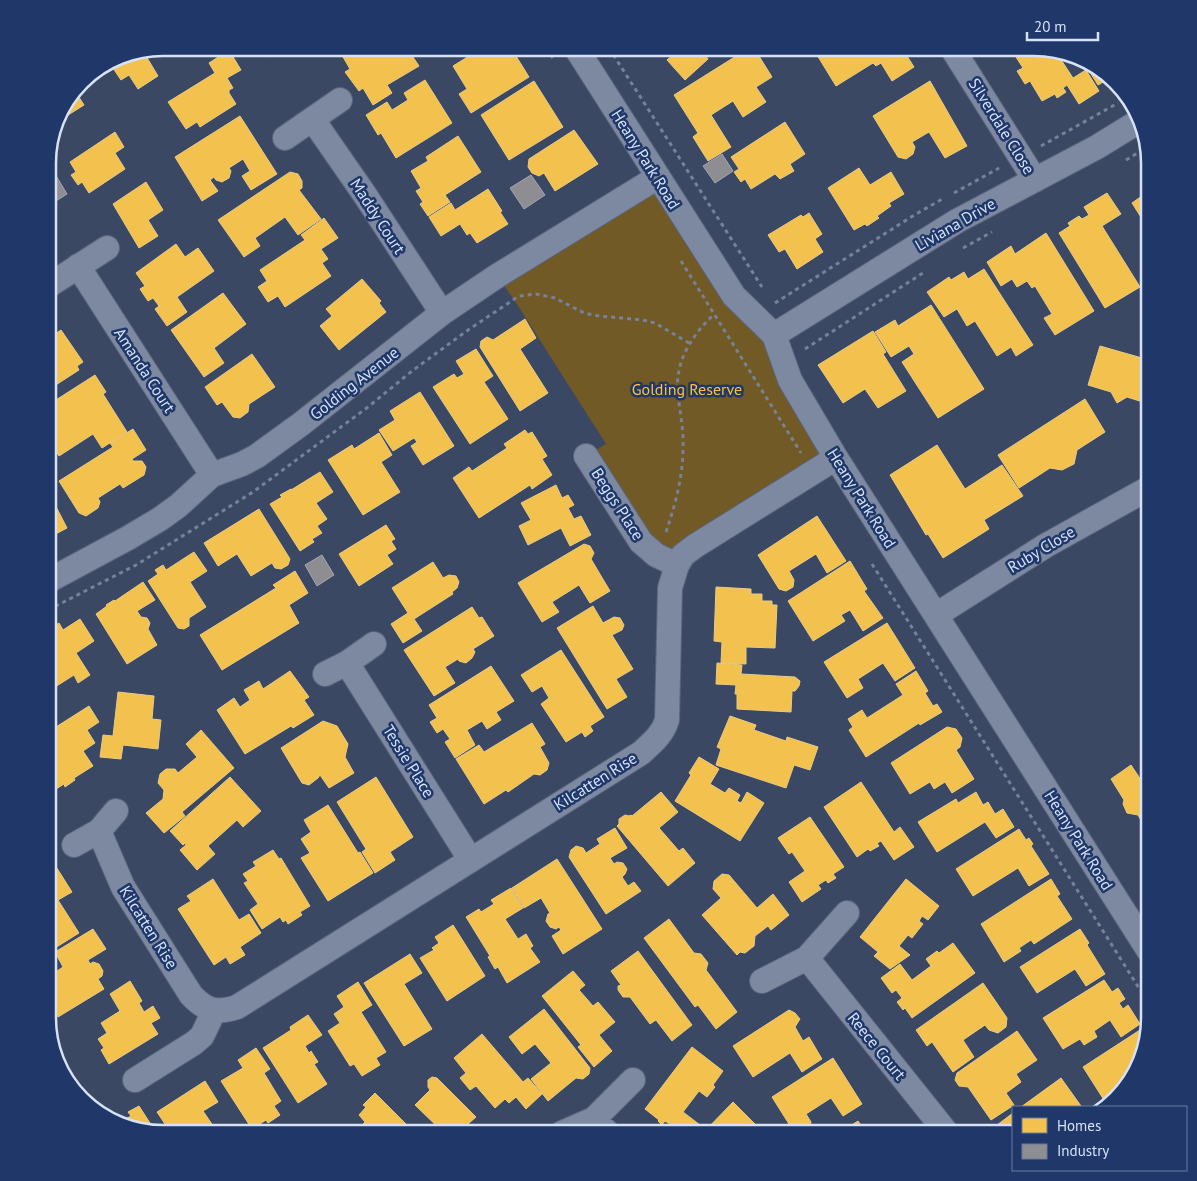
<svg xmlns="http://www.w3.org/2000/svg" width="1197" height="1181" font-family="'PT Sans',sans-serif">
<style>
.green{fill:#715a25}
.homes{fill:#f2c14e;stroke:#e9cb82}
.industry{fill:#8d8d92;stroke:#a3a6b1}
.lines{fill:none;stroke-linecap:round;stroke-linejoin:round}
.minor-casing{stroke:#5a657c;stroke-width:26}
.path{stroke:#778297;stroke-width:3;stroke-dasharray:4 4;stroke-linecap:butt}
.minor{stroke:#7d89a0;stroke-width:24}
.labels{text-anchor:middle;stroke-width:5;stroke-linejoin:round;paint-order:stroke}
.street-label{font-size:16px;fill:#d5e2fa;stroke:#203769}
.park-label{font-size:16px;fill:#fec237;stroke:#203769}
.rim{fill:none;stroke:#d5e2fa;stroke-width:2.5}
</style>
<rect width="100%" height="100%" fill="#3b4864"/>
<!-- green -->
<path class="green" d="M 658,177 L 743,306 L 836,458 L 695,546 L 656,555 L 586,456 L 606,444 L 515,301 L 497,276 Z"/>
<!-- homes -->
<path class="homes" d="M 358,48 L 407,48 L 419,66 L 387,85 L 392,93 L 373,105 L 363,88 L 359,91 L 345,72 L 350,69 L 343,57 Z
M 482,48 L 511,48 L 529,77 L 471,113 L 459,94 L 467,89 L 453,66 Z
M 681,48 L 719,48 L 715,52 L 713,50 L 706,56 L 708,59 L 685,80 L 667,60 Z
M 749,48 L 754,48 L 772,77 L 756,87 L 766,102 L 743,117 L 733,101 L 711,115 L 731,147 L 708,161 L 693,137 L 698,133 L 674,95 Z
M 828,48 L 892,48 L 893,50 L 902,48 L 914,67 L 892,81 L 881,63 L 876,66 L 873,63 L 836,86 L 817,55 Z
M 1024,48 L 1041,48 L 1056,52 L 1073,78 L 1086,70 L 1099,91 L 1079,104 L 1067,85 L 1063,88 L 1066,92 L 1057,98 L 1055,94 L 1042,101 L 1030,81 L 1025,84 L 1017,71 L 1023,68 L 1014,54 Z
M 229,50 L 241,70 L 227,78 L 233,88 L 229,90 L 229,93 L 236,104 L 200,127 L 197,122 L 186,129 L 168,102 L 215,73 L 209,63 Z
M 143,51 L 158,76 L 138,89 L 129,75 L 121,80 L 109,62 L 119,56 Z
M 1081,58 L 1085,59 L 1110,78 L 1098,85 Z
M 425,80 L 452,123 L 396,158 L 381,133 L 378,135 L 366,115 L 387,102 L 392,110 L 408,100 L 404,93 Z
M 534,81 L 563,127 L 509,160 L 481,115 Z
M 930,81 L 967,146 L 945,158 L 929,132 L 912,142 L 915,147 L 913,154 L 906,159 L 898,157 L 873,116 Z
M 75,91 L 84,105 L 57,122 L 59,112 Z
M 240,116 L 277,174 L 251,190 L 242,176 L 250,171 L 243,159 L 229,168 L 231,171 L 229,178 L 222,182 L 216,180 L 214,177 L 210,180 L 218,191 L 202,201 L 175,157 Z
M 785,122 L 805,154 L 790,164 L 794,171 L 780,179 L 775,174 L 751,189 L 745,179 L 741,182 L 734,172 L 739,169 L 731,157 Z
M 574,130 L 598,164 L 555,191 L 544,173 L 539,176 L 532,173 L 528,167 L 529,159 Z
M 115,132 L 124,147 L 115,153 L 125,169 L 89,193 L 82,182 L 78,185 L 71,175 L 76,172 L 70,162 Z
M 458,136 L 481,172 L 445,195 L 450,202 L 428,216 L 420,204 L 423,202 L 416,191 L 421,188 L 411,171 L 428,161 L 426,157 Z
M 859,168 L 870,185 L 891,172 L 904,194 L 889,203 L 891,206 L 877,216 L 879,218 L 867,226 L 865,224 L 854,230 L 828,188 Z
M 290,172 L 298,174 L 302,181 L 302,188 L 299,190 L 321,219 L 298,235 L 285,217 L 255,238 L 260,246 L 244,257 L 218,220 Z
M 146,182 L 163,210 L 148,220 L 158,236 L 139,248 L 113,204 Z
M 488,189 L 502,211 L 500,212 L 508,224 L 477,243 L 470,233 L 467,235 L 460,224 L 441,236 L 429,217 L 451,203 L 455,210 Z
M 1149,191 L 1149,219 L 1144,222 L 1132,203 Z
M 1107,193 L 1121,214 L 1102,226 L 1140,287 L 1105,308 L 1059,233 L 1070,226 L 1068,223 L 1079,216 L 1082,219 L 1089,215 L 1084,207 Z
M 809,213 L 822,234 L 815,239 L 823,252 L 797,269 L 785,249 L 779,252 L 768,235 L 801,215 L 803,217 Z
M 324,218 L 338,238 L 321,249 L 328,259 L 322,263 L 331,276 L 285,307 L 278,296 L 268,302 L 258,287 L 267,281 L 260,270 L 305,240 L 301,235 Z
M 1046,233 L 1094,311 L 1055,335 L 1044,318 L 1052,314 L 1035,286 L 1032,288 L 1027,281 L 1017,287 L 1012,279 L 1001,286 L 987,262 L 1011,246 L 1015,254 Z
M 176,244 L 185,257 L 198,248 L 214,271 L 177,297 L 187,312 L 167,326 L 155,309 L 159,306 L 153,298 L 148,301 L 140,289 L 145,286 L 136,273 Z
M 984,269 L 1033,345 L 1016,356 L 1011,347 L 997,356 L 975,321 L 967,326 L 957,309 L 944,317 L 927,292 L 949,277 L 951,280 L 964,272 L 968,279 Z
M 362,279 L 381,301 L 379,303 L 386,312 L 339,350 L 320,326 L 332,316 L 326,309 Z
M 223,293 L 246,324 L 214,348 L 224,363 L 204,377 L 171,330 Z
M 931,305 L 984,389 L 938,418 L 902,362 L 914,354 L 909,346 L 891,357 L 875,332 L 895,320 L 898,326 Z
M 525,319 L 536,338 L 520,349 L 548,393 L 520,411 L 480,347 L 481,341 L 487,337 L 493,340 Z
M 61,330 L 83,362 L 77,366 L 79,370 L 48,390 L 48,339 Z
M 873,331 L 886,352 L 883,354 L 906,391 L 878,408 L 865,389 L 843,403 L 818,365 Z
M 1100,346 L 1149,360 L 1149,404 L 1127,397 L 1117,403 L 1111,392 L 1088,385 Z
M 476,349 L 493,376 L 484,382 L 508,419 L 470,444 L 433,387 L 454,374 L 457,378 L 464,374 L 456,361 Z
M 252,354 L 275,387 L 249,404 L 248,412 L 240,418 L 233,417 L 222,402 L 217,405 L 205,387 Z
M 95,375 L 106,392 L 103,394 L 127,432 L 102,448 L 93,434 L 59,456 L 48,439 L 48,405 Z
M 420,392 L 454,446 L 423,465 L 411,446 L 417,442 L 414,438 L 393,451 L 379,430 L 395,420 L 390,411 Z
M 1085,399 L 1105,432 L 1077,450 L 1074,464 L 1062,470 L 1050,468 L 1019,488 L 998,455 Z
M 133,429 L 146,450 L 132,459 L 133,461 L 142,461 L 146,467 L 144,475 L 123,488 L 120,484 L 98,498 L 100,502 L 98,508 L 86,516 L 79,513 L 59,481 L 113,447 L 110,443 Z
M 525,430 L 528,434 L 532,432 L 547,456 L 542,459 L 552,475 L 532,489 L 530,485 L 479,518 L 453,478 L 469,467 L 472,471 L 507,448 L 504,444 Z
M 379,433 L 392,455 L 381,462 L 400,492 L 363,515 L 328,460 L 352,445 L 354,449 Z
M 937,445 L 965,489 L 1002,465 L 1023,496 L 984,520 L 989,529 L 943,558 L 928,534 L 926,535 L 890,475 Z
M 320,472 L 333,492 L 316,503 L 327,519 L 317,526 L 322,533 L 312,539 L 314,542 L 300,551 L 270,504 L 282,497 L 280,495 L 291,489 L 291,490 Z
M 556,485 L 562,498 L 568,495 L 574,505 L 568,508 L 574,519 L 581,516 L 591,535 L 570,546 L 561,528 L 528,545 L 519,526 L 531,520 L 521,503 Z
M 48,491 L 67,528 L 48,538 Z
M 259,509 L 290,559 L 288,565 L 281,569 L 275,568 L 272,563 L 251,576 L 237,554 L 218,566 L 204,543 Z
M 817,516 L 846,561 L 827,573 L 816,554 L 789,571 L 794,580 L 793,587 L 786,591 L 779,589 L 758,555 Z
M 386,525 L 395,539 L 391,541 L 396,549 L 387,555 L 393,564 L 359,586 L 339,554 Z
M 584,544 L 590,546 L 594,553 L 591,559 L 610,591 L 590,603 L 579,585 L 552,602 L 559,612 L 542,622 L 518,583 Z
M 194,552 L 207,571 L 190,582 L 206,607 L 189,618 L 189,626 L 184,629 L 178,628 L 148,581 L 158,574 L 155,570 L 163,565 L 166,570 Z
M 850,561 L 867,589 L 864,591 L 883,618 L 863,631 L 850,610 L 841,615 L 845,621 L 813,641 L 788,601 Z
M 433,562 L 443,578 L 449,575 L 456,576 L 459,582 L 457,588 L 452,592 L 453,594 L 414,619 L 422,631 L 403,643 L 391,624 L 408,613 L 392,588 Z
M 295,571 L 308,593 L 289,605 L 299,623 L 222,670 L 200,635 L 276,588 L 273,585 Z
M 143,582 L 155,600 L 137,611 L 141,617 L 147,618 L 150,623 L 148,629 L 157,645 L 127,664 L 96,614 L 107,606 L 106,605 L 114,600 L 115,601 Z
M 716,587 L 751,589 L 751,594 L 762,594 L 762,601 L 772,601 L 772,605 L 777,605 L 775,648 L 746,647 L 746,664 L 721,663 L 722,642 L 714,641 Z
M 593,606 L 603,623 L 614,617 L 620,618 L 624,625 L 622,630 L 612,635 L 633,669 L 616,679 L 627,697 L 607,709 L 557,628 Z
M 472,607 L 479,618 L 482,617 L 494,636 L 473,649 L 475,652 L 472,658 L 466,663 L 459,661 L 458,659 L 445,667 L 455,683 L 434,696 L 404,650 Z
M 80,619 L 94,641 L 76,653 L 90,675 L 78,683 L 74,675 L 55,687 L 48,676 L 48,630 L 59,623 L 63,630 Z
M 887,623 L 915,668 L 895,681 L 883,663 L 858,679 L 863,688 L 847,698 L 824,662 Z
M 561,650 L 604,717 L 590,726 L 593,731 L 585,737 L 582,732 L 566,742 L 541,704 L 549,698 L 542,686 L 532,692 L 521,675 Z
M 717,663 L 742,665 L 741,674 L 795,677 L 800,681 L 799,686 L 795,691 L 792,691 L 791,712 L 737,709 L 737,694 L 735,694 L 736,685 L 716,684 Z
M 491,666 L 514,701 L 496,712 L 501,720 L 487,729 L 482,721 L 467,730 L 475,745 L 455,758 L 445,742 L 450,739 L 443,729 L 437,733 L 430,722 L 437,718 L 429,705 Z
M 290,671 L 309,697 L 304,700 L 314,715 L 293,728 L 291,726 L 245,754 L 217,710 L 234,698 L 240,707 L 250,700 L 244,690 L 259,681 L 263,689 Z
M 916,671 L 928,691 L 925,693 L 933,706 L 937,704 L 942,712 L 920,725 L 919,723 L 866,757 L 849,730 L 853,727 L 848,719 L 862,710 L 867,718 L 903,695 L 896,684 Z
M 118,692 L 154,696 L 152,719 L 161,720 L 158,749 L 123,745 L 121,759 L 100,757 L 103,735 L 113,736 Z
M 89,706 L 99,722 L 87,730 L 95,743 L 83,751 L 93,766 L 74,778 L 75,780 L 65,787 L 64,784 L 48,794 L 48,732 Z
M 730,716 L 756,725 L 754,730 L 786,741 L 787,737 L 818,747 L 810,770 L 794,765 L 786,788 L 716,765 L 721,749 L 717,747 Z
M 323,721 L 337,726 L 348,744 L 345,757 L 354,773 L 329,788 L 320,775 L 318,778 L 309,785 L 302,783 L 281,748 Z
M 532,723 L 545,744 L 540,747 L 549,763 L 547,770 L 540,775 L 534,774 L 508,792 L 506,790 L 484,804 L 456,759 L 479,745 L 484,752 Z
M 947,727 L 956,729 L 962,738 L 960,747 L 956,750 L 974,779 L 952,793 L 945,782 L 934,789 L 930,782 L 910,794 L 891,763 Z
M 201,730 L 234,768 L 182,812 L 185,816 L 164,833 L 146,813 L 163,799 L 164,790 L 158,783 L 160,774 L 166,769 L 175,769 L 178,773 L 197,757 L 186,744 Z
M 699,757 L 719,769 L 710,784 L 725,793 L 729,788 L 740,795 L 737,801 L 741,803 L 747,792 L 764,803 L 740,841 L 675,801 L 691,775 L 689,773 Z
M 1131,765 L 1145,786 L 1149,783 L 1149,834 L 1138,815 L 1127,813 L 1123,804 L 1124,800 L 1111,779 Z
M 230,777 L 261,811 L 243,827 L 237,820 L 208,846 L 215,854 L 197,870 L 180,850 L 186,845 L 185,843 L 183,845 L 170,831 Z
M 376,777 L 413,837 L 390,852 L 395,860 L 375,873 L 362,852 L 366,849 L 337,802 Z
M 861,782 L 894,832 L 900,827 L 914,847 L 894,860 L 881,841 L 877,843 L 879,846 L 870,851 L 868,849 L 857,857 L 824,807 Z
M 661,792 L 678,812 L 659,828 L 679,851 L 683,848 L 695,863 L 668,886 L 617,826 L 619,824 L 619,819 L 625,815 L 629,816 L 631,815 L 632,816 Z
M 976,792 L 983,805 L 988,802 L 995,814 L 1003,809 L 1014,827 L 996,838 L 985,822 L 937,852 L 918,822 L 956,799 L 958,803 Z
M 328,805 L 358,853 L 360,852 L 373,873 L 328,901 L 301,858 L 310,853 L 301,839 L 311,832 L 304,820 Z
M 810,817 L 844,867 L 833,874 L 836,878 L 828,883 L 826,880 L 818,885 L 821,889 L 802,902 L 789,882 L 805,871 L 792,852 L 789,854 L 778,838 Z
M 615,828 L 627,848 L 610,858 L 614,864 L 617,862 L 623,863 L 627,869 L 625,874 L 622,877 L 628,886 L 634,882 L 641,891 L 606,914 L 569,857 L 571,850 L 576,846 L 583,848 L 586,853 L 600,844 L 597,839 Z
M 1019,829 L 1026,840 L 1029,838 L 1033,844 L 1031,846 L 1049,874 L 1029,886 L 1018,868 L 973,896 L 956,869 Z
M 273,850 L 279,859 L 281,858 L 310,906 L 300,912 L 302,915 L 288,924 L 286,920 L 283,922 L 280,917 L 262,929 L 250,910 L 258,904 L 244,883 L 248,881 L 243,874 L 256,866 L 253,862 Z
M 48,854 L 72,892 L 58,900 L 79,933 L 55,948 L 48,935 Z
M 557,859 L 602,929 L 563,954 L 552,936 L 561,930 L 559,927 L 556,929 L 550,927 L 546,921 L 548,914 L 550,913 L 541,898 L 524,908 L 512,888 Z
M 722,874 L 729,875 L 757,908 L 773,894 L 789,915 L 771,930 L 768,926 L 755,936 L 754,946 L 745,953 L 740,952 L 737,955 L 702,915 L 721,898 L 713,889 L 714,881 Z
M 213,879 L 239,920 L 249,914 L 261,933 L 240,947 L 245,955 L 230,964 L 226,957 L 214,965 L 178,909 L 191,901 L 187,896 Z
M 906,879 L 939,906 L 928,920 L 922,916 L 919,921 L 923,924 L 912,938 L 908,935 L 899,946 L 910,955 L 890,969 L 874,956 L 878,952 L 860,937 Z
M 1051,879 L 1060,894 L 1057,896 L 1072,919 L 1034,944 L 1031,940 L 1019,948 L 1021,951 L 1004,962 L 981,924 Z
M 511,888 L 523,908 L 505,919 L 518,939 L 526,934 L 533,946 L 530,948 L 540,962 L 507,983 L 498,967 L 495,969 L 488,957 L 490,956 L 466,917 L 479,909 L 481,912 L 494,904 L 491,900 Z
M 669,919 L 694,953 L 701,954 L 708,963 L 706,970 L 737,1012 L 716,1029 L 698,1005 L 695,1007 L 644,938 Z
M 453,925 L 485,976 L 447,1001 L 420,958 L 434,950 L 432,948 L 439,943 L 435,937 Z
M 93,929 L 106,949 L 88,960 L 90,964 L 93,962 L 99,964 L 103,971 L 102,976 L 98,979 L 104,989 L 58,1017 L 48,1001 L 48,977 L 63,967 L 55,952 Z
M 1080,929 L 1089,943 L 1087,945 L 1105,974 L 1086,986 L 1075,969 L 1037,993 L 1020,967 Z
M 953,943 L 975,973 L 912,1018 L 905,1008 L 903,1010 L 897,1002 L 902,998 L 896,990 L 892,993 L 881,978 L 900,964 L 912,980 L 931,966 L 926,959 L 937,951 L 939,953 Z
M 638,951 L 692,1025 L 672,1041 L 656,1020 L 650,1024 L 630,997 L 623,997 L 618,990 L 618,986 L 621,985 L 611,971 Z
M 410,954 L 422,973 L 404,984 L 432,1029 L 404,1046 L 364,983 Z
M 573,971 L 585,985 L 579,990 L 593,1006 L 598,1002 L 615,1022 L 599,1035 L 612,1051 L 594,1067 L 578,1047 L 581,1045 L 542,996 Z
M 1104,980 L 1112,992 L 1118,988 L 1125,999 L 1119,1003 L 1123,1009 L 1128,1005 L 1140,1024 L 1121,1037 L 1110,1020 L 1094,1031 L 1097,1037 L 1084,1045 L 1080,1039 L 1063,1049 L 1043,1018 Z
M 130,981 L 142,1001 L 139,1003 L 144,1012 L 153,1006 L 160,1018 L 151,1023 L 158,1034 L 109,1064 L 101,1050 L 104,1048 L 98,1039 L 107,1033 L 101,1023 L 120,1011 L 110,994 Z
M 358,982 L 372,1005 L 361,1012 L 386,1052 L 376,1058 L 380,1065 L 362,1076 L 354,1064 L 350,1066 L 328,1031 L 340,1023 L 334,1014 L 344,1007 L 337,996 Z
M 983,983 L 1007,1018 L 1006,1027 L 998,1033 L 989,1030 L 985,1025 L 963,1040 L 974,1057 L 953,1072 L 932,1042 L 927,1046 L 916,1030 Z
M 544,1009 L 590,1068 L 589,1074 L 583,1079 L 576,1078 L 548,1101 L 531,1079 L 551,1063 L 535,1044 L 522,1054 L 509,1037 Z
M 789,1010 L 795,1013 L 800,1019 L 795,1027 L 803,1041 L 809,1037 L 822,1059 L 802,1072 L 790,1053 L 753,1077 L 733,1046 Z
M 308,1015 L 322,1035 L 305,1046 L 309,1053 L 311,1051 L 318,1062 L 314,1064 L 327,1084 L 298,1103 L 263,1048 L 291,1030 L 290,1027 Z
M 1143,1028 L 1146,1034 L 1141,1062 L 1123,1088 L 1104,1100 L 1083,1067 Z
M 1017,1031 L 1037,1060 L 1016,1074 L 1021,1082 L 1006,1093 L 1014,1105 L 991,1120 L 968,1087 L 959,1086 L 955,1080 L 957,1073 Z
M 482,1034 L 523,1082 L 528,1078 L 542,1094 L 526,1109 L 516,1097 L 509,1103 L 505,1099 L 495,1108 L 476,1086 L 470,1090 L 460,1078 L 466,1073 L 454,1058 Z
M 692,1047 L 723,1071 L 713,1085 L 715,1087 L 707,1097 L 699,1091 L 683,1112 L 700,1125 L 693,1133 L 673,1133 L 667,1129 L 671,1125 L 665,1121 L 662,1125 L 658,1121 L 659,1120 L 645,1109 Z
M 256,1048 L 270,1069 L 264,1073 L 281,1101 L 274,1106 L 280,1115 L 268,1123 L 266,1120 L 252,1129 L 221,1081 L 243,1068 L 238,1060 Z
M 833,1058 L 862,1104 L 843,1116 L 831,1098 L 806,1114 L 811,1122 L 809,1130 L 802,1133 L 794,1132 L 772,1097 Z
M 432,1077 L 437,1078 L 476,1117 L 468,1124 L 473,1128 L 467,1133 L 462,1132 L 460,1133 L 444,1133 L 415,1105 L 430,1090 L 428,1087 L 428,1080 Z
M 1061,1078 L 1081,1106 L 1021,1107 Z
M 205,1081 L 218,1102 L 203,1111 L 218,1133 L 171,1133 L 157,1112 Z
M 375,1093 L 414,1132 L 421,1126 L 428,1133 L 361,1133 L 357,1130 L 365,1122 L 359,1115 L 366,1107 L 363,1105 Z
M 733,1102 L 763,1132 L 761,1133 L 703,1133 Z
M 139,1106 L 150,1123 L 147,1129 L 148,1131 L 122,1125 L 124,1124 L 122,1121 L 131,1116 L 128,1112 Z
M 1013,1113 L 1013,1133 L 997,1133 L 993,1128 Z
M 858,1121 L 866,1133 L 839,1133 Z
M 321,1125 L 329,1133 L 312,1133 Z"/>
<!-- industry -->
<path class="industry" d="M 265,48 L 286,48 L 270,57 Z
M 722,154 L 733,171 L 715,183 L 703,166 Z
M 55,174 L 67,194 L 48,206 L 48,178 Z
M 531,175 L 545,195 L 524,209 L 510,188 Z
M 322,555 L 334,575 L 317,586 L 305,565 Z"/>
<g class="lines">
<!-- minor casing -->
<g class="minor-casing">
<path id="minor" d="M 576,48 L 734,296 L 774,335 L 790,380 L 836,458 L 1149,951
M 952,48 L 1035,180
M 313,120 L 365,195 L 442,313
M 285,138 L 340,100
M 78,266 L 212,475
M 48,286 L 107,248
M 774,335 L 957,221 L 1097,147 L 1141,120
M 586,456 L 641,542 L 656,555 L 677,565
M 48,581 L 128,538 L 160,519 L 178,506 L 212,475 L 242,464 L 257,456 L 301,424 L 442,313 L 497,276 L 658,177
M 936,615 L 1045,546 L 1149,488
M 374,644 L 347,663 L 470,859
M 325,674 L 347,663
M 99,831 L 123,887 L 191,995 C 205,1010 216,1014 237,1007 L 641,753 C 652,743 663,734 667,720 L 670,588 L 677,565 L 683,555 L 695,546 L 836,458
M 74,845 L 99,831 L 116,811
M 807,958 L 947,1133
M 762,981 L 807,958 L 847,913
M 135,1080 L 194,1043 L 202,1036 L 214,1011
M 594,1119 L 608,1133
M 562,1133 L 594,1119 L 633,1080"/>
</g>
<!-- path -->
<path class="path" d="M 546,48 L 554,60
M 609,48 L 762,287
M 1041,146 L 1118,103
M 1126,160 L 1146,148
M 954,193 L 999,168
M 963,248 L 992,232
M 681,261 L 801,453
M 775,303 L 916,214 L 944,198
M 805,349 L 926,271
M 666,532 C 675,506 683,476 683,449 C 684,431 680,413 678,395 C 674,362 691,337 714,314
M 872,564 L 1149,1004
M 48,610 L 136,565 L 253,492 L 368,407 L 412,371 L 468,330 L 519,296 L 536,294 L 555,298 L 584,313 L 599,316 L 643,320 L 655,323 L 689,343"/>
<!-- minor -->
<use href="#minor" class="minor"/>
</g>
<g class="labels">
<!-- street labels -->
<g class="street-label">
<text transform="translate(1002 126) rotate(58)" y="6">Silverdale Close</text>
<text transform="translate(646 159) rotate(58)" y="6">Heany Park Road</text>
<text transform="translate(378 216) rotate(57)" y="6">Maddy Court</text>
<text transform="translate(955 224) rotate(-30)" y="6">Liviana Drive</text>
<text transform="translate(145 370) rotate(57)" y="6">Amanda Court</text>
<text transform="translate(354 383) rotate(-38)" y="6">Golding Avenue</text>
<text transform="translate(862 498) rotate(58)" y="6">Heany Park Road</text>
<text transform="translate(618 504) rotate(57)" y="6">Beggs Place</text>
<text transform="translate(1041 549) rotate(-31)" y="6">Ruby Close</text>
<text transform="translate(409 761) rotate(58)" y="6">Tessie Place</text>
<text transform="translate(595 781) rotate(-32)" y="6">Kilcatten Rise</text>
<text transform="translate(1079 840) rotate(58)" y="6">Heany Park Road</text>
<text transform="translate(149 927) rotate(58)" y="6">Kilcatten Rise</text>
<text transform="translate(877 1046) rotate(51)" y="6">Reece Court</text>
</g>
<!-- park labels -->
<g class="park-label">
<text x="687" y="395">Golding Reserve</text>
</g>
</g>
<!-- crop -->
<path d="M0 0H1197V1181H0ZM163 56H1034A107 107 0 0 1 1141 163V1018A107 107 0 0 1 1034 1125H163A107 107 0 0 1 56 1018V163A107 107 0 0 1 163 56Z" fill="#203769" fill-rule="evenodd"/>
<path class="rim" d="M163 56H1034A107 107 0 0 1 1141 163V1018A107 107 0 0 1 1034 1125H163A107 107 0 0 1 56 1018V163A107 107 0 0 1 163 56Z"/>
<!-- legend -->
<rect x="1012" y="1106" width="175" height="65" fill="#203769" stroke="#687ba3"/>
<rect x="1022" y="1118" width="25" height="15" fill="#f2c14e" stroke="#687ba3"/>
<text x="1057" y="1131" font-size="15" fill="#d5e2fa">Homes</text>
<rect x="1022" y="1144" width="25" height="15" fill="#8d8d92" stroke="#687ba3"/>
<text x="1057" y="1156" font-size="15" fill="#d5e2fa">Industry</text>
<!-- scale -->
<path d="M1027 32v8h71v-8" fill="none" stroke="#d5e2fa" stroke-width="2.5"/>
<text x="1034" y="32" font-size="15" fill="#d5e2fa" stroke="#203769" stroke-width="4" paint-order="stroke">20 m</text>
</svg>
